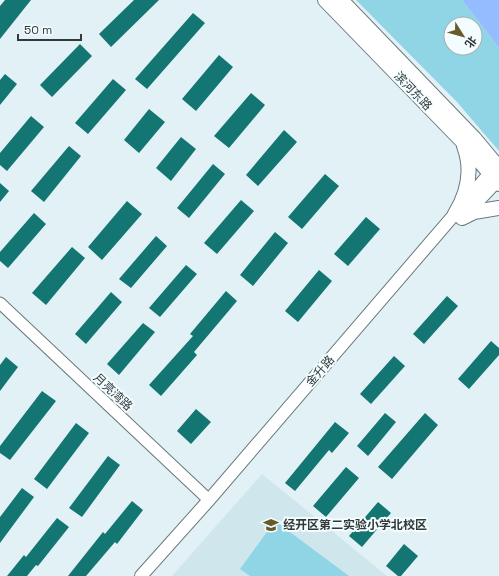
<svg xmlns="http://www.w3.org/2000/svg" width="499" height="576" font-family="'Space Grotesk','Noto Sans SC',sans-serif">
<style>
.built{fill:#cee6ec}
.green{fill:#90d5e5;fill-rule:evenodd}
.water{fill:#94bcfe}
.building{fill:#137672}
.lines{fill:none;stroke-linecap:round;stroke-linejoin:round}
.tertiary-casing{stroke:#6a787c;stroke-width:13}
.secondary-casing{stroke:#6a787c;stroke-width:14}
.primary-casing{stroke:#6a787c;stroke-width:16}
.tertiary{stroke:#fff;stroke-width:11}
.secondary{stroke:#fff;stroke-width:12}
.primary{stroke:#fff;stroke-width:14}
.labels{text-anchor:middle;stroke-width:4;stroke-linejoin:round;paint-order:stroke}
.street-label{font-size:12px;fill:#33393b;stroke:#f3fdff}
.poi-label{font-size:12px;font-weight:bold;fill:#33393b;stroke:#f3fdff;text-anchor:start}
</style>
<rect width="100%" height="100%" fill="#e1f1f5"/>
<!-- built -->
<path class="built" d="M 262,474 L 387,576 L 172,576 Z"/>
<!-- green -->
<path class="green" d="M 356,0 L 462,0 L 499,48 L 499,151 L 457,102 ZM 451,24 L 475,24 L 475,48 L 451,48 Z
M 275,521 L 349,576 L 250,576 L 240,569 Z"/>
<!-- water -->
<path class="water" d="M 462,0 L 499,0 L 499,48 Z"/>
<!-- building -->
<path class="building" d="M 5,0 L 31,0 L 0,39 L 0,6 Z
M 134,0 L 159,0 L 111,47 L 99,34 Z
M 193,13 L 205,23 L 147,89 L 135,79 Z
M 80,44 L 92,56 L 52,97 L 40,85 Z
M 219,55 L 233,67 L 196,111 L 182,99 Z
M 5,74 L 17,84 L 0,105 L 0,80 Z
M 113,79 L 126,90 L 88,134 L 75,123 Z
M 251,93 L 265,105 L 229,148 L 214,136 Z
M 149,109 L 165,122 L 139,153 L 124,140 Z
M 31,116 L 44,127 L 7,171 L 0,165 L 0,153 Z
M 284,130 L 297,142 L 258,186 L 246,175 Z
M 181,137 L 196,149 L 171,181 L 156,168 Z
M 69,146 L 81,156 L 44,202 L 31,191 Z
M 213,164 L 225,174 L 189,218 L 177,208 Z
M 325,174 L 339,186 L 302,229 L 288,217 Z
M 0,183 L 9,191 L 0,202 Z
M 241,200 L 254,211 L 217,254 L 204,243 Z
M 127,201 L 142,214 L 102,260 L 88,247 Z
M 34,213 L 46,224 L 8,268 L 0,261 L 0,252 Z
M 366,217 L 380,229 L 348,266 L 334,254 Z
M 275,232 L 288,243 L 253,286 L 240,275 Z
M 156,236 L 167,246 L 131,288 L 119,279 Z
M 72,247 L 85,258 L 46,305 L 32,293 Z
M 186,265 L 197,274 L 160,317 L 149,308 Z
M 319,270 L 332,281 L 298,322 L 285,311 Z
M 226,291 L 237,301 L 194,352 L 197,355 L 161,396 L 149,385 L 193,336 L 190,334 Z
M 111,292 L 122,302 L 86,344 L 75,334 Z
M 447,296 L 458,306 L 424,344 L 413,334 Z
M 143,323 L 155,332 L 119,375 L 107,364 Z
M 491,341 L 499,348 L 499,355 L 469,389 L 458,379 Z
M 394,356 L 405,366 L 371,404 L 360,394 Z
M 6,357 L 18,367 L 0,391 L 0,365 Z
M 42,391 L 56,401 L 10,460 L 0,453 L 0,446 Z
M 196,409 L 211,422 L 191,444 L 177,431 Z
M 385,413 L 396,422 L 368,456 L 357,446 Z
M 425,413 L 438,425 L 392,479 L 378,467 Z
M 335,422 L 349,433 L 332,453 L 329,450 L 295,491 L 285,483 Z
M 76,423 L 89,433 L 47,489 L 34,479 Z
M 108,456 L 120,465 L 82,517 L 69,508 Z
M 346,467 L 359,478 L 326,517 L 313,506 Z
M 22,488 L 34,497 L 0,543 L 0,517 Z
M 132,501 L 143,510 L 117,544 L 115,542 L 86,576 L 68,576 L 103,532 L 105,534 Z
M 378,502 L 391,513 L 362,547 L 349,536 Z
M 57,518 L 69,527 L 38,566 L 36,565 L 27,576 L 7,576 L 24,555 L 26,557 Z
M 404,544 L 418,556 L 401,576 L 398,576 L 386,566 Z"/>
<g class="lines">
<!-- tertiary casing -->
<g class="tertiary-casing">
<path id="tertiary" d="M 0,303 L 209,500"/>
</g>
<!-- secondary casing -->
<g class="secondary-casing">
<path id="secondary" d="M 463,217 L 499,179
M 141,576 L 209,500 L 496,166"/>
</g>
<!-- primary casing -->
<g class="primary-casing">
<path id="primary" d="M 325,0 L 463,142 L 499,184
M 341,0 L 474,138 L 499,168
M 455,214 C 468,193 473,170 464,146
M 462,218 L 474,212 L 499,208"/>
</g>
<!-- tertiary -->
<use href="#tertiary" class="tertiary"/>
<!-- secondary -->
<use href="#secondary" class="secondary"/>
<!-- primary -->
<use href="#primary" class="primary"/>
</g>
<!-- icons -->
<defs>
<g id="school-bare" transform="scale(1.2)"><path d="M0-5L7-2L0 1L-7-2ZM-4 1L0 2.5L4 1V4Q0 6-4 4Z" fill="#675c29" stroke="#f3fdff" stroke-width="2.5" paint-order="stroke"/></g>
</defs>
<g fill-rule="evenodd">
<use href="#school-bare" x="271" y="525"/>
</g>
<g class="labels">
<!-- street labels -->
<g class="street-label">
<text transform="translate(413 91) rotate(46)" y="4">滨河东路</text>
<text transform="translate(320 371) rotate(-49)" y="4">金升路</text>
<text transform="translate(113 392) rotate(43)" y="4">月亮湾路</text>
</g>
<!-- poi labels -->
<g class="poi-label">
<text x="283" y="529">经开区第二实验小学北校区</text>
</g>
</g>
<!-- north arrow -->
<g transform="translate(463 36) rotate(127)"><circle r="19" fill="#f3fdff" stroke="#a6afb1"/>
<path d="M0-3L7 15L0 10L-7 15Z" fill="#675c29"/>
<text y="-6" font-size="11" font-weight="bold" text-anchor="middle" fill="#33393b">北</text>
</g>
<!-- scale -->
<path d="M18 34v6h63v-6" fill="none" stroke="#33393b" stroke-width="2"/>
<text x="24" y="34" font-size="12" fill="#33393b" stroke="#f3fdff" stroke-width="3" paint-order="stroke">50 m</text>
</svg>
